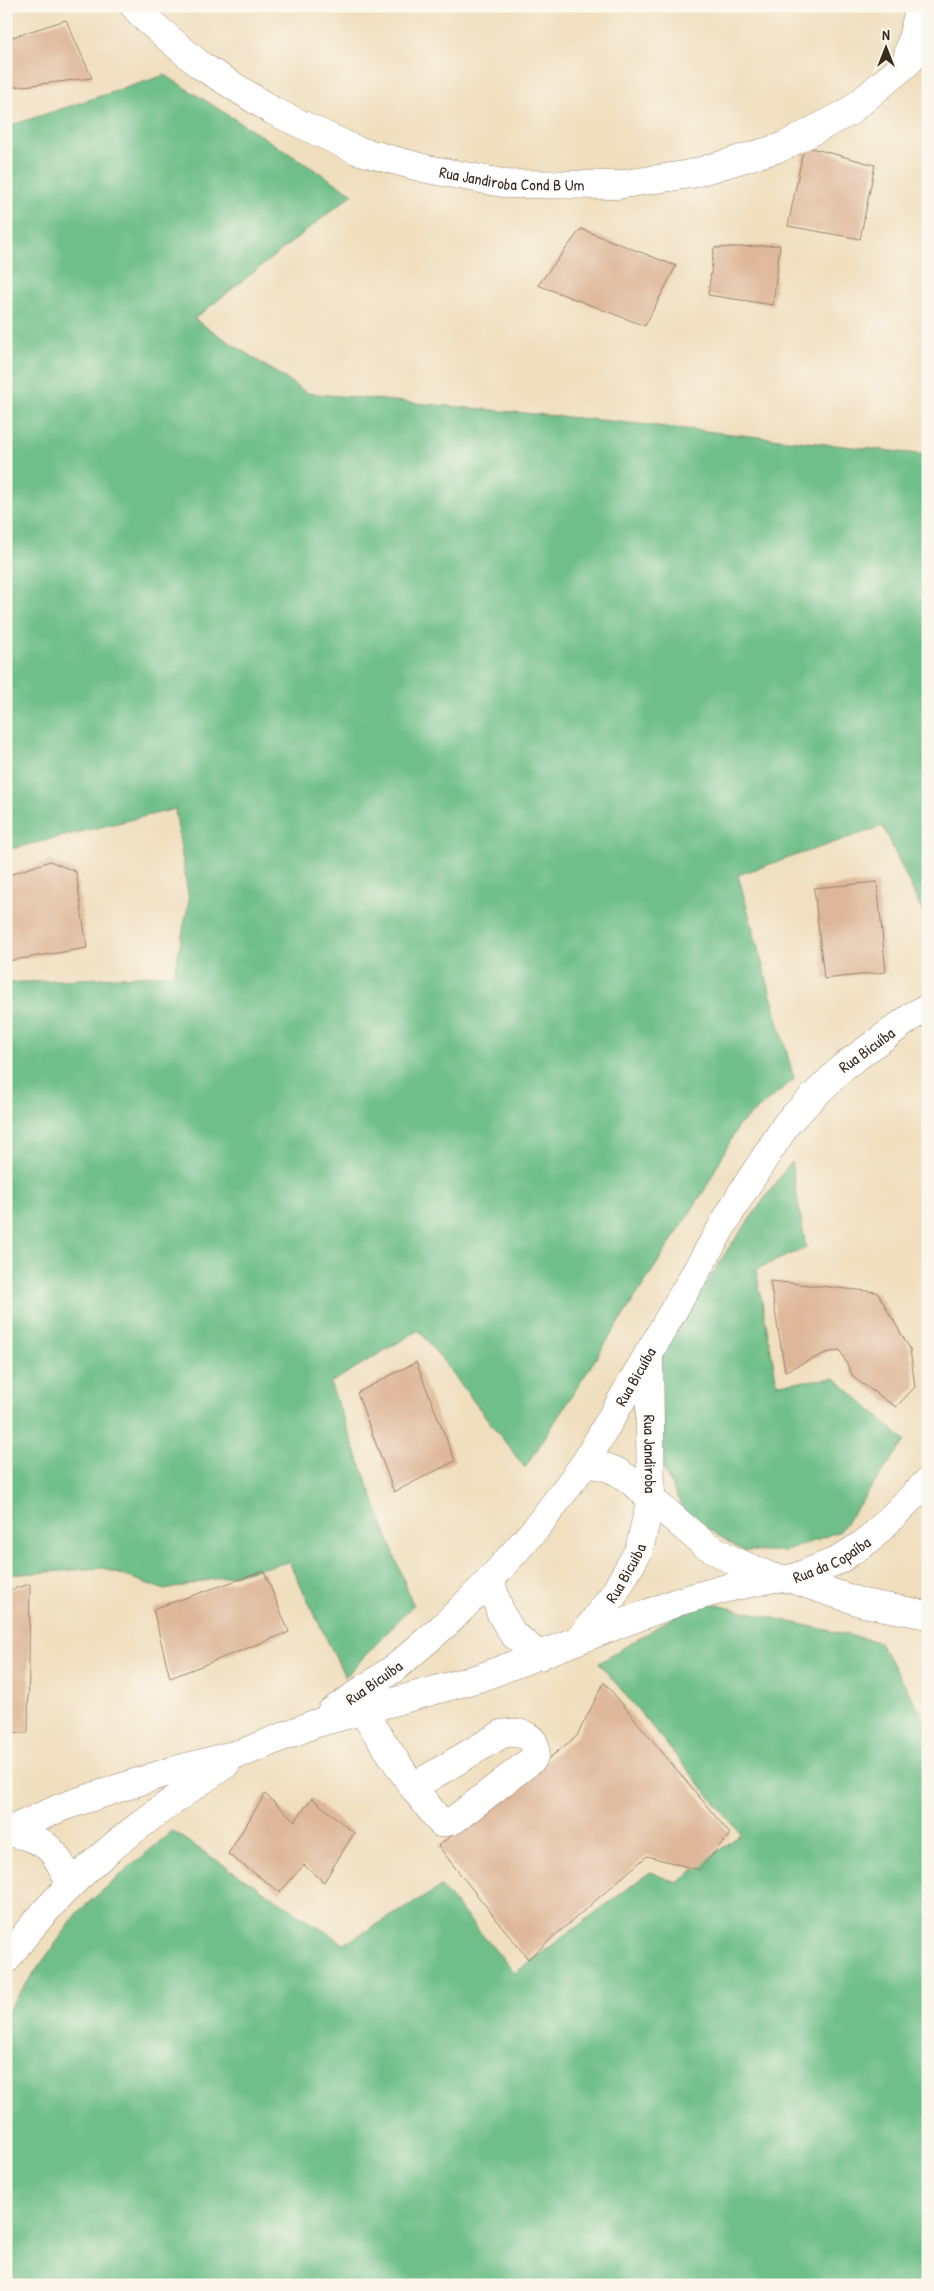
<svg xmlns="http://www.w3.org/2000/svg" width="934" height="2291" font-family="'Patrick Hand',sans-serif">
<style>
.forest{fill:#6fbf8a;stroke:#557454}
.building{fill:#deb79a}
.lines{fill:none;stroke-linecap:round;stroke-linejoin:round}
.minor-casing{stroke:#96846e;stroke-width:29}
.minor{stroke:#fff;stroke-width:28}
.labels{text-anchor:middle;stroke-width:4;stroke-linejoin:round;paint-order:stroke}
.street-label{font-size:16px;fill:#3b2a1e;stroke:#fbf7ec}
</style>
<rect width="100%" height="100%" fill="#fbf7ec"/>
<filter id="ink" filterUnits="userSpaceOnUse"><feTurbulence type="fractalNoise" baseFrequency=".02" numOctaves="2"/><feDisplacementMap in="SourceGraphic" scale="10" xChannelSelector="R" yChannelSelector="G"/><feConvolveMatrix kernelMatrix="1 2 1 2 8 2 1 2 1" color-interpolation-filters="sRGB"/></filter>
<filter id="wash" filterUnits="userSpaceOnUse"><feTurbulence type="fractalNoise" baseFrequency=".0096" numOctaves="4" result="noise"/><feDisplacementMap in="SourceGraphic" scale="20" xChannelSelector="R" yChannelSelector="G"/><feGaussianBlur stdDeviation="1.12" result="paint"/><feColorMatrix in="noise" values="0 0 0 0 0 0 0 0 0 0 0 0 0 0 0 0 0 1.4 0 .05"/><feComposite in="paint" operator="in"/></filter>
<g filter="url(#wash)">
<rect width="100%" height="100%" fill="#f0dfbf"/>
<!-- forest -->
<path class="forest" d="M 165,75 L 353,194 L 194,319 L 307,393 L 610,421 L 928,455 L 928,924 L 883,826 L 738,875 L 794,1079 L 738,1126 L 704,1191 L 525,1468 L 419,1330 L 330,1383 L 413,1605 L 345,1677 L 289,1562 L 165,1590 L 103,1568 L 6,1575 L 6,983 L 174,974 L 189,901 L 175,809 L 6,850 L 6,127 Z
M 791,1162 L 806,1248 L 756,1269 L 777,1384 L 835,1378 L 905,1441 L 840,1531 L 786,1551 L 743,1551 L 686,1515 L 655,1452 L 655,1366 L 728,1249 Z
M 699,1601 L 879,1642 L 928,1724 L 928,2285 L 19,2285 L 6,2283 L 6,2014 L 13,2002 L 80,1910 L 172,1831 L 344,1944 L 441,1887 L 515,1973 L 650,1872 L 677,1883 L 741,1834 L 599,1663 Z"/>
<g id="blocks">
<!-- building -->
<path class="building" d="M 66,20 L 92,78 L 6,88 L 6,39 Z
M 804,146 L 875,165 L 860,239 L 788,226 Z
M 581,229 L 676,266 L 645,326 L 538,285 Z
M 780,245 L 773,305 L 708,295 L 714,248 Z
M 50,861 L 76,872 L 87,948 L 8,961 L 6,958 L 6,876 Z
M 877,882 L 886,972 L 824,979 L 814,888 Z
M 770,1281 L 877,1292 L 910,1349 L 915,1387 L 896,1407 L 854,1378 L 840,1350 L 826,1353 L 785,1371 Z
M 416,1362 L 455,1461 L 394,1492 L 357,1393 Z
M 264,1571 L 289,1632 L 170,1678 L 153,1609 Z
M 30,1584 L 28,1733 L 6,1732 L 6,1591 Z
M 604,1682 L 730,1834 L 699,1870 L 647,1856 L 528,1959 L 438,1846 L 577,1736 Z
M 265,1794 L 295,1821 L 312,1798 L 354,1833 L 324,1882 L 304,1865 L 280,1892 L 228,1854 Z"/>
</g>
</g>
<g filter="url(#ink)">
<use href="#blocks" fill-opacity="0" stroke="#96846e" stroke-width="1"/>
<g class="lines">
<!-- minor casing -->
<g class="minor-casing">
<g id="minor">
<path id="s1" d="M 134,6 L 145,18 L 200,65 L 273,111 L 356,150 L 427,169 L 508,184 L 617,185 L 691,174 L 782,147 L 849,112 L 906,64 L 928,42"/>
<path d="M 906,63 L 920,6"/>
<path id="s2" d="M 649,1353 L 651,1499 L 704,1544 L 732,1560 L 774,1578"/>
<path id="s3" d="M 791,1579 L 839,1560 L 870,1539 L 928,1481"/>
<path d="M 490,1580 L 501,1614 L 513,1634 L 540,1656"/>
<path id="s4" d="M 581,1638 L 614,1594 L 639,1550 L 651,1499 C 625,1476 621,1468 585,1463"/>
<path d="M 362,1711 L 413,1787 L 441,1823 L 454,1820 L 533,1759 C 543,1737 520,1730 502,1734 L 413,1787"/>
<path id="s5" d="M 331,1712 L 396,1667 L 446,1624 L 490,1580 L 537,1527 L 585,1463 L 741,1194 L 788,1122 L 843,1067 L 914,1015 L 928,1008"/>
<path d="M 6,1832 L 62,1807 L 171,1771 L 245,1752 L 314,1724 L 482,1677 L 680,1601 L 727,1588 L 774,1578 L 791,1579 L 863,1603 L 928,1615"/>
<path d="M 7,1832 C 46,1839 55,1848 70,1884"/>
<path d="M 6,1960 C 66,1876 141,1821 226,1764"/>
</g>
</g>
<!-- minor -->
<use href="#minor" class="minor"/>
</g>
</g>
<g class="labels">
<!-- street labels -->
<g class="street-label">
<text dy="6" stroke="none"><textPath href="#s1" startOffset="426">Rua Jandiroba Cond B Um</textPath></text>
<text dy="6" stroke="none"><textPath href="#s5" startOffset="862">Rua Bicuíba</textPath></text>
<text dy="6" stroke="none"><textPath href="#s5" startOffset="458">Rua Bicuíba</textPath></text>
<text dy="6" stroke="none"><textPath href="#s2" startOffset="101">Rua Jandiroba</textPath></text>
<text dy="6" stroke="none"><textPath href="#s3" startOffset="45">Rua da Copaíba</textPath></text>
<text dy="6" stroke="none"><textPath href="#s4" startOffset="79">Rua Bicuiba</textPath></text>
<text dy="6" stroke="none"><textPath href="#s5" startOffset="52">Rua Bicuíba</textPath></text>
</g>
</g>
<!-- margin -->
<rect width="934" height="2291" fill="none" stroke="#fbf7ec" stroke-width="25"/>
<!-- north arrow -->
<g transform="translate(886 48)" stroke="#fbf7ec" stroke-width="4" paint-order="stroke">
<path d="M0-4L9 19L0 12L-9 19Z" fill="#3b2a1e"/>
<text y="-8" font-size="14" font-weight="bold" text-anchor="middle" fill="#3b2a1e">N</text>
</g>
</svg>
